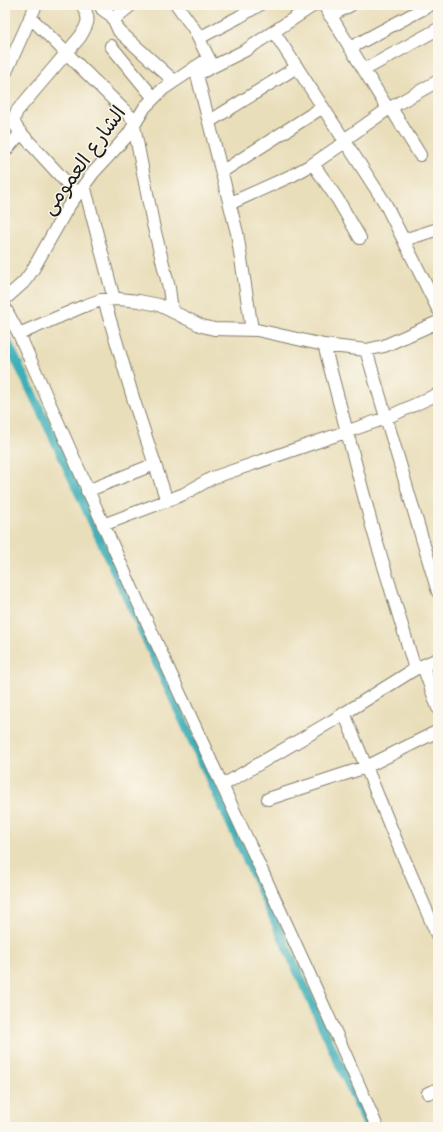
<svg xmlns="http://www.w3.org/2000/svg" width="443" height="1132" font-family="Caveat,'Playpen Sans Arabic',sans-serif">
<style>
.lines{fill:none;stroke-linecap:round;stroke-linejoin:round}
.canal{stroke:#3eafb8;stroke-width:9}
.minor-casing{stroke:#827d6b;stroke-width:14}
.minor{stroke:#fff;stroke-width:12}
.labels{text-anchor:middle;stroke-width:3;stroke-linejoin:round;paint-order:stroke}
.street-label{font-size:20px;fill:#1c1c1c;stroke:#fbf7ec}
</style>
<rect width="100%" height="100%" fill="#fbf7ec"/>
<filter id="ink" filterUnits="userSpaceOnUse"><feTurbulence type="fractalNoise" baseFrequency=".025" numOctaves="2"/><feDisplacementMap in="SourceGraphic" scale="8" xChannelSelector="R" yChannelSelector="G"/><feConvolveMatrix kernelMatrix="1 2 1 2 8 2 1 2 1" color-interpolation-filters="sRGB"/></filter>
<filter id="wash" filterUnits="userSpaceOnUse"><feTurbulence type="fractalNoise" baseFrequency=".012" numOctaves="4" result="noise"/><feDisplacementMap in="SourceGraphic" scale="16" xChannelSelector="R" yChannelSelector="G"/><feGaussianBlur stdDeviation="0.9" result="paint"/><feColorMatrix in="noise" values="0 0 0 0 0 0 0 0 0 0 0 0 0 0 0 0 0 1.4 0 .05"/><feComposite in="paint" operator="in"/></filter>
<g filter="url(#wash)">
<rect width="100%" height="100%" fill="#e9deba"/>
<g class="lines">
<!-- canal -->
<path class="canal" d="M 5,337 L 56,443 L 252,871 L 368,1127"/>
</g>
</g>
<g filter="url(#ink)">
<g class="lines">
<!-- minor casing -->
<g class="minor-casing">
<path id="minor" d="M 177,5 L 194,29 L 212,65
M 324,5 L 388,109
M 102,9 L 112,16 L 119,31 L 174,81
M 330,16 L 351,5
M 30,17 L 136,122
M 114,19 L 131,5
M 274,32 L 385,203 L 438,309
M 199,38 L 239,17 L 259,5
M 111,46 L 153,97
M 350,48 L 430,5
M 195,67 L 237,233 L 252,330
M 364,70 L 438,29
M 5,74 L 36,5
M 198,74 L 246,50 L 314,5
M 391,108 L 420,155
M 210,121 L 297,67
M 134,126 L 153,224 L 169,288 L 172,311
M 21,133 C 14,125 12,121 17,111 L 80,37 C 88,24 91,19 82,5
M 344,140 L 388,109 L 438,81
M 5,151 L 21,133 L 77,194
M 313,164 L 338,200 L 360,238
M 223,171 L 323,107
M 84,185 L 114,299
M 231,203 L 293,175 L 313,164 L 345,142
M 404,240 L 438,229
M 5,299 L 24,282 L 32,271 L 68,207 L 93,173 L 128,135 L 145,107 L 163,89 L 208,59
M 104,300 L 134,401 L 167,501
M 5,308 L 19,334 C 70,450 121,566 174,681 C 242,830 313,977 377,1127
M 19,334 L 84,306 L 101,300 L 119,299 L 139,301 L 159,305 L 202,326 L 214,329 L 257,330 L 324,345 L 366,350 L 384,346 L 438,322
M 324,345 L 373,530 L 415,669
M 366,350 L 438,592
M 87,491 L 155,464
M 103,525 L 184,494 L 212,478 L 386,418 L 438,394
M 423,666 L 438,708
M 344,713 L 393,833 L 438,937
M 223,785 L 332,721 L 415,669 L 438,659
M 268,799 L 366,767 L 438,731
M 428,1093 L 438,1089"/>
</g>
<!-- minor -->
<use href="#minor" class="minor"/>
</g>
</g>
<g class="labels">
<!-- street labels -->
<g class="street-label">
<text transform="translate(83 160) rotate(-54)" y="7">الشارع العمومى</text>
</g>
</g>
<!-- margin -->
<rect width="443" height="1132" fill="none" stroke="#fbf7ec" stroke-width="20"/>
</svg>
